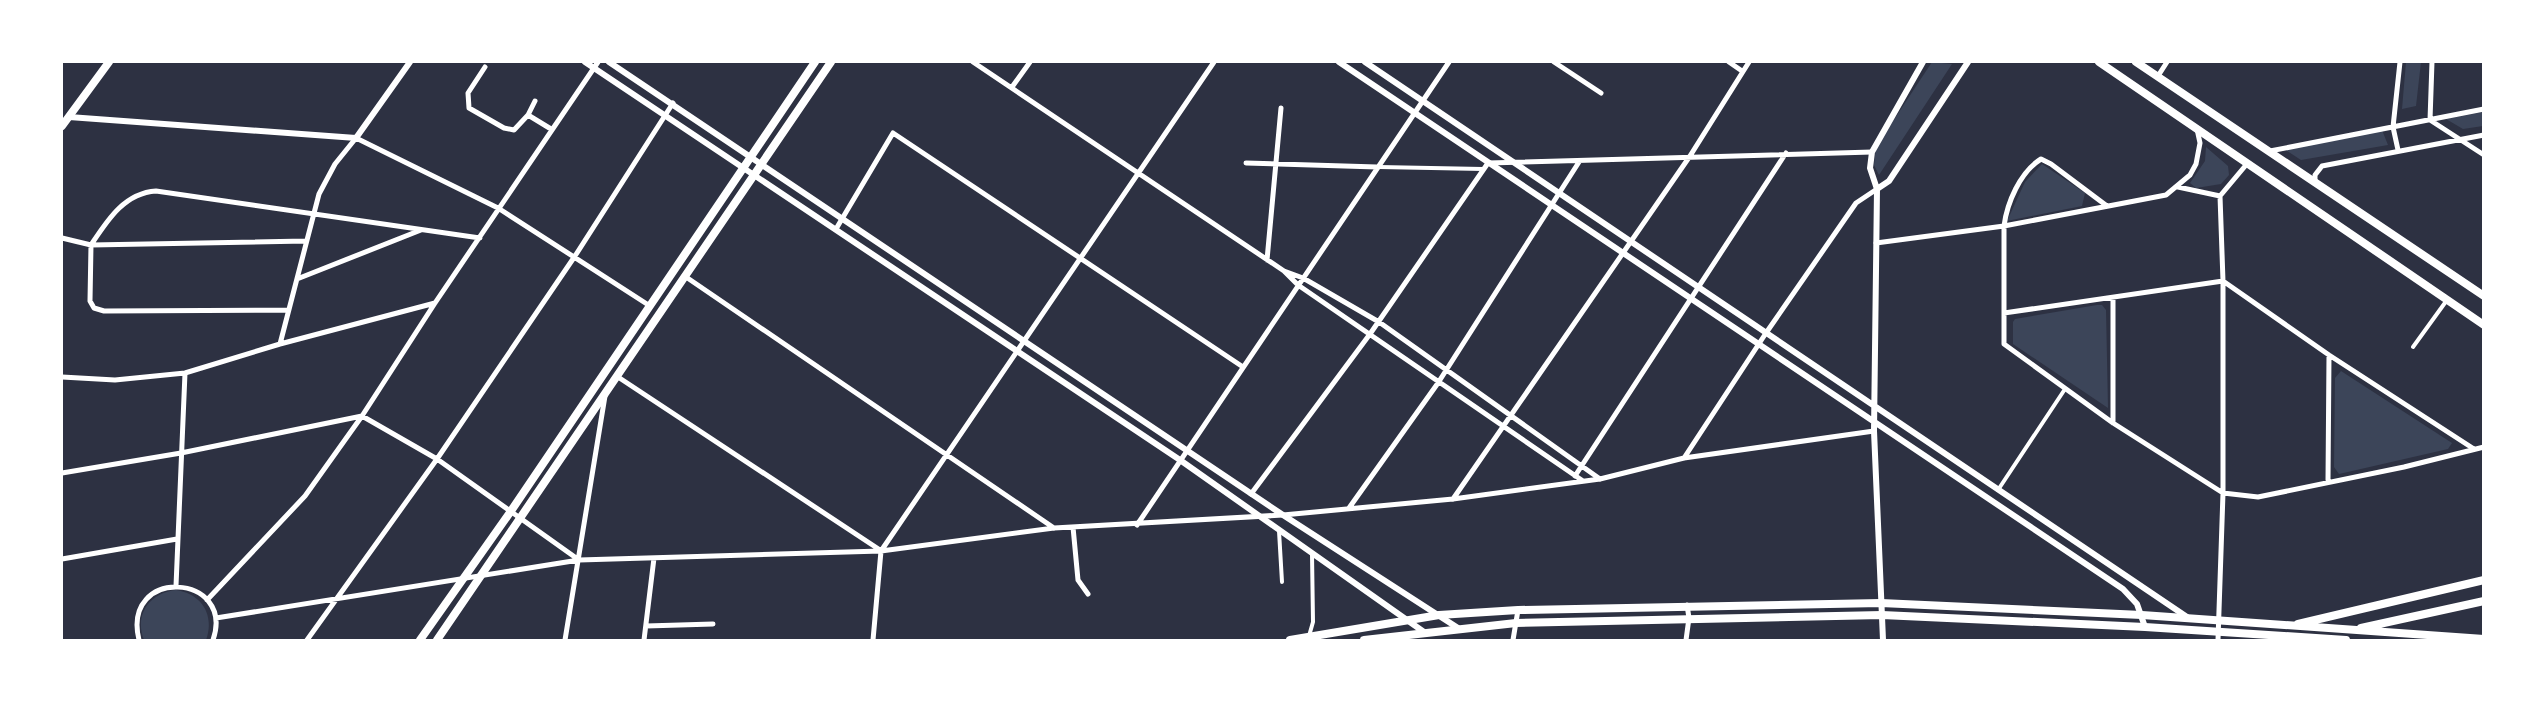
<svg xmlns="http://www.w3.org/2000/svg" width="2545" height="702" font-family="Barlow,sans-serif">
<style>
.green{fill:#3c4559}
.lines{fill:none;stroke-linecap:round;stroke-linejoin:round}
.pedestrian{stroke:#fff;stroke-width:4}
.minor{stroke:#fff;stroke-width:5}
.tertiary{stroke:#fff;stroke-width:6}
.secondary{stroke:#fff;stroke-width:8}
.primary{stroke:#fff;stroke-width:8}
</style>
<rect width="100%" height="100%" fill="#2d3142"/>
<!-- green -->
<path class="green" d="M 1932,62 L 1952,64 L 1879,175 L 1874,165 L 1876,147 Z
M 2406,62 L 2421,62 L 2416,106 L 2402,109 Z
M 2483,112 L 2483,126 L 2463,129 L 2446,119 Z
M 2382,130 L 2388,145 L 2301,160 L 2284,149 Z
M 2206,147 L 2228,166 L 2229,175 L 2221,184 L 2196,188 L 2190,183 L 2205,161 Z
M 2042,164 L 2085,193 L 2082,206 L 2007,221 L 2025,182 Z
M 2097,305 L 2102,305 L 2106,310 L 2108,408 L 2013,344 L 2013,322 L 2015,319 Z
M 2341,371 L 2452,443 L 2448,449 L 2339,474 L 2334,467 L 2335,378 Z
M 176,590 C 202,594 215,615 206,640 L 144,640 C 134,615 149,593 176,590 Z"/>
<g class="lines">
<!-- pedestrian -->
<path class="pedestrian" d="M 1379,167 L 1483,169
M 2413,347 L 2447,300
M 1998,490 L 2065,389
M 1279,531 L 1282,582
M 1309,636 L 1313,622 L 1312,554"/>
<!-- minor -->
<path class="minor" d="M 973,62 L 1284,271 L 1298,285 L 1583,481
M 1554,62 L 1601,93
M 1729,62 L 1742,71
M 2432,62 L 2430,120 L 2484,155
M 485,67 L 468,93 L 469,108 L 504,128 L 514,130 L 528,115 L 535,101
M 2158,76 L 2167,62
M 1012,87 L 1030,62
M 528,115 L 551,129
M 2398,150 L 2393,127 L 2400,62
M 2270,151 L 2484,109
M 1246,163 L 1377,167
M 2315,181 L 2315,175 L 2322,166 L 2484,135
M 2178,187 L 2220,196
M 2107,206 L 2051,164 L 2041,159 C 2020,172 2007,203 2004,226 L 2004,344 L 2113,423 L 2223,493 L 2258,497 L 2404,467 L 2484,447
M 836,229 L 893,133 L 1243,367
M 62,238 L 91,245 L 306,241
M 1876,243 L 2004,226 L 2166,195 L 2190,175 L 2196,164 L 2200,143 L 2197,129
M 91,245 C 107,221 124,193 156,191 L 480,238
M 91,245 L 90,301 L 94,308 L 104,311 L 289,310
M 1267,260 L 1281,108
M 1284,271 L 1303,278 L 1379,322 L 1600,479
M 686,277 L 1054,528
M 297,279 L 421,230
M 2004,313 L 2223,281 L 2329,355 L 2474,449
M 280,344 L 319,194 L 335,164 L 356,138 L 498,208 L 650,306
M 62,377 L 115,380 L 185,373 L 280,344 L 435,303
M 618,377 L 880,550
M 2113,423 L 2113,298
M 1684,458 L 1766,333 L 1856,203 L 1877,189
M 62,473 L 181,453 L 362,416 L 437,459 L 579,560
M 1575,476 L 1786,153
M 2328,480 L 2329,355
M 1251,494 L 1370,334 L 1488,163 L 1872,152
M 1453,499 L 1690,156 L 1749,62
M 1349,508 L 1438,383 L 1579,162
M 1137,525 L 1449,62
M 1073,527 L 1078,580 L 1088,594
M 62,559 L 177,539
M 176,586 L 185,373
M 207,600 L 305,496 L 362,416 L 435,303 L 598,62
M 216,618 L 579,560 L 881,551 L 1054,528 L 1283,515 L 1453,499 L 1600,479 L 1684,458 L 1874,431
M 646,626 L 713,624
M 139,640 C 121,566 236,573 213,640
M 307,640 L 437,459 L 575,256 L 673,103
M 565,640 L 605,396
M 644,640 L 654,558
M 873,640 L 881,551 L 1214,62
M 1513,640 L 1518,610
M 1686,640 L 1689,618 L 1687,605
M 2218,640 L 2223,493 L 2223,281 L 2220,196 L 2246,165"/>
<!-- tertiary -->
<path class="tertiary" d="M 585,62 L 1180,460 L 1424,632
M 609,62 L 1283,515 L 1458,628
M 1339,62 L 2123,589 L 2137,604 L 2145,627
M 1365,62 L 2187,617
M 69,117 L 356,138 L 410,62
M 1877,189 L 1889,181 L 1968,62
M 1883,640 L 1874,431 L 1877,189 L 1870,168 L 1872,152 L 1923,62"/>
<!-- secondary -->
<path class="secondary" d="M 2099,62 L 2484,325
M 2136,62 L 2484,296
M 62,126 L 109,62
M 2298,624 L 2484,580
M 2361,628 L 2484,601
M 1290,640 L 1439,615 L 1518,610 L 1881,603 L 2142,615 L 2484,639
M 1364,640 L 1516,623 L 1882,615 L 2145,627 L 2346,640"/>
<!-- primary -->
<path class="primary" d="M 420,640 L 511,511 L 815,62
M 437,640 L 831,62"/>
</g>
<!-- border -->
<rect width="2545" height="702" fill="none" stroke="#ffffff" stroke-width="126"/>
</svg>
